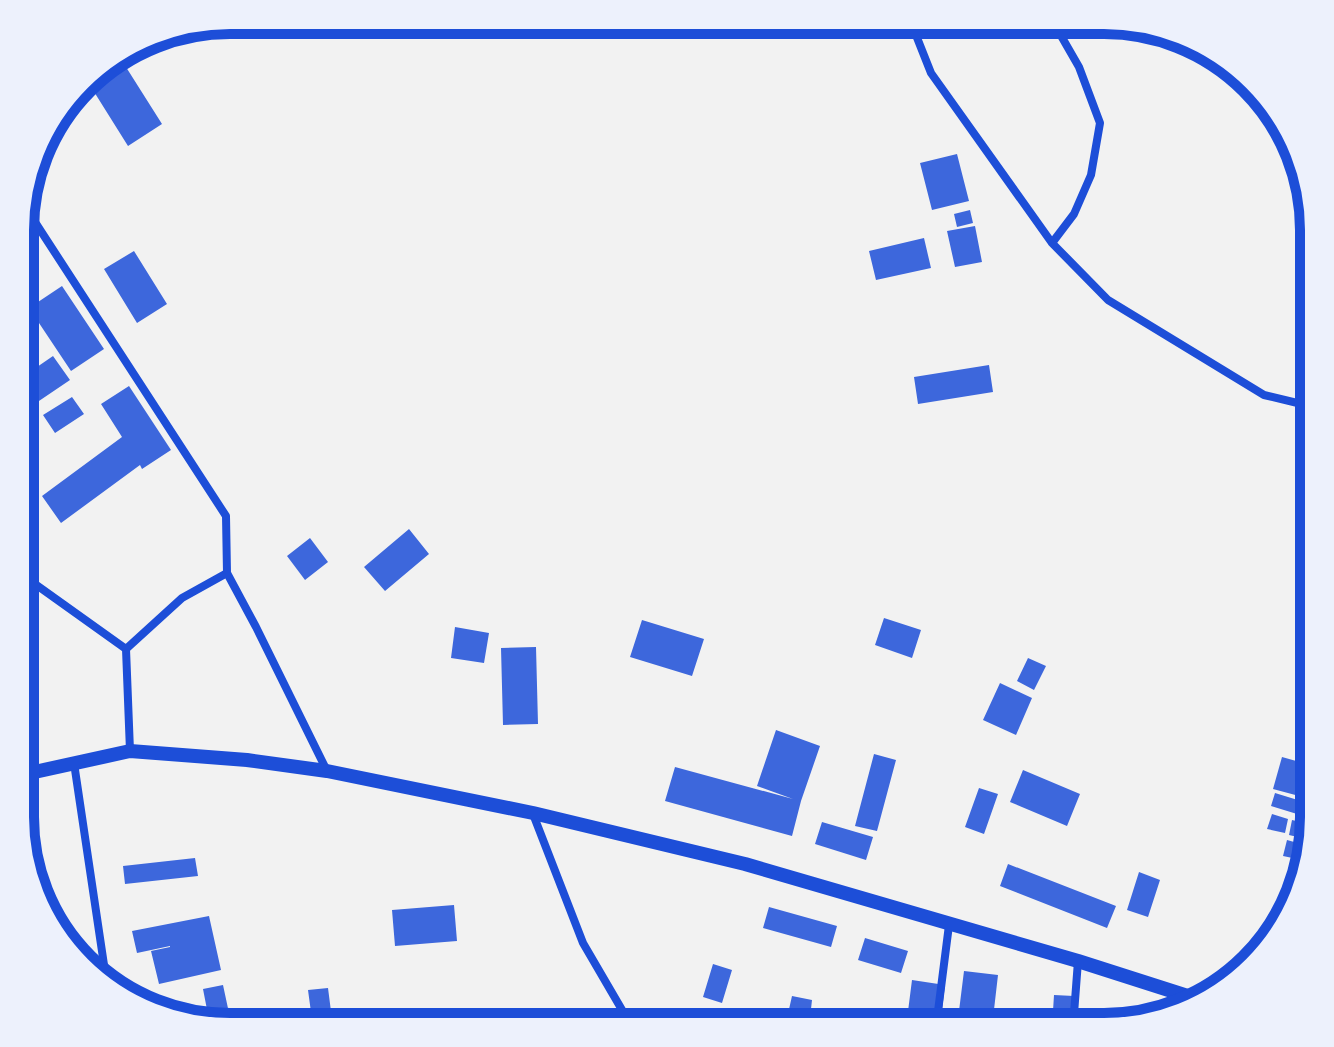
<svg xmlns="http://www.w3.org/2000/svg" width="1334" height="1047" font-family="Helvetica,sans-serif">
<style>
.building{fill:#3d67dc}
.lines{fill:none;stroke-linecap:round;stroke-linejoin:round}
.minor{stroke:#1d4ed8;stroke-width:8}
.tertiary{stroke:#1d4ed8;stroke-width:14}
.rim{fill:none;stroke:#1d4ed8;stroke-width:10}
</style>
<rect width="100%" height="100%" fill="#f2f2f2"/>
<!-- building -->
<path class="building" d="M 119,56 L 162,124 L 128,146 L 86,79 L 92,72 Z
M 957,154 L 969,201 L 932,210 L 920,163 Z
M 970,210 L 973,223 L 957,227 L 954,214 Z
M 975,226 L 982,262 L 955,267 L 947,231 Z
M 924,238 L 931,268 L 876,280 L 869,251 Z
M 134,251 L 167,304 L 137,323 L 104,269 Z
M 62,286 L 104,349 L 71,371 L 29,308 Z
M 53,356 L 70,380 L 36,403 L 21,382 L 21,378 Z
M 989,365 L 993,392 L 918,404 L 914,377 Z
M 129,386 L 171,450 L 142,469 L 140,465 L 61,523 L 42,496 L 122,437 L 101,404 Z
M 72,397 L 84,414 L 55,433 L 43,415 Z
M 409,529 L 429,554 L 385,591 L 364,567 Z
M 310,538 L 328,562 L 305,580 L 287,556 Z
M 884,618 L 921,630 L 912,658 L 875,645 Z
M 642,620 L 704,639 L 692,676 L 630,657 Z
M 455,627 L 489,633 L 484,663 L 451,658 Z
M 536,647 L 538,724 L 503,725 L 501,648 Z
M 1028,658 L 1046,666 L 1034,690 L 1017,681 Z
M 1000,683 L 1032,698 L 1016,735 L 983,720 Z
M 776,730 L 820,746 L 801,801 L 792,836 L 665,801 L 675,767 L 793,799 L 757,786 Z
M 874,754 L 896,760 L 877,831 L 855,826 Z
M 1282,757 L 1314,766 L 1314,800 L 1273,789 Z
M 1023,770 L 1080,794 L 1067,826 L 1010,802 Z
M 979,788 L 998,794 L 984,834 L 965,827 Z
M 1275,793 L 1314,805 L 1310,818 L 1271,806 Z
M 1272,814 L 1288,819 L 1285,833 L 1267,829 Z
M 1292,820 L 1309,824 L 1306,839 L 1289,835 Z
M 822,822 L 873,837 L 866,860 L 815,844 Z
M 1287,840 L 1305,845 L 1302,860 L 1283,856 Z
M 195,858 L 198,876 L 125,884 L 123,866 Z
M 1008,864 L 1116,906 L 1107,928 L 1000,886 Z
M 1139,872 L 1160,880 L 1148,917 L 1127,910 Z
M 454,905 L 457,941 L 395,946 L 392,910 Z
M 769,907 L 837,926 L 831,947 L 763,928 Z
M 209,916 L 221,970 L 159,984 L 151,951 L 170,947 L 170,946 L 137,953 L 132,931 Z
M 865,938 L 908,951 L 901,973 L 858,960 Z
M 713,964 L 732,970 L 722,1003 L 703,997 Z
M 964,971 L 998,975 L 992,1027 L 957,1027 Z
M 912,980 L 945,985 L 940,1027 L 906,1027 Z
M 223,985 L 232,1027 L 210,1025 L 203,989 Z
M 328,988 L 333,1027 L 313,1027 L 308,990 Z
M 1054,995 L 1074,996 L 1072,1027 L 1052,1027 Z
M 792,996 L 812,1000 L 811,1009 L 870,1027 L 785,1027 Z"/>
<g class="lines">
<!-- minor -->
<path class="minor" d="M 910,20 L 931,73 L 1052,243 L 1108,300 L 1264,395 L 1314,407
M 22,202 L 226,516 L 227,573 L 256,627 L 327,771
M 1052,243 L 1074,214 L 1091,175 L 1100,123 L 1079,67 L 1052,20
M 21,574 L 126,649 L 130,751
M 126,649 L 182,598 L 227,573
M 74,763 L 107,985
M 533,814 L 583,943 L 632,1027
M 936,1027 L 949,925
M 1073,1027 L 1078,961"/>
<!-- tertiary -->
<path class="tertiary" d="M 21,775 L 130,751 L 247,760 L 327,771 L 533,813 L 745,864 L 1078,961 L 1200,1000"/>
</g>
<!-- crop -->
<path d="M0 0H1334V1047H0ZM230 34H1104A196 196 0 0 1 1300 230V817A196 196 0 0 1 1104 1013H230A196 196 0 0 1 34 817V230A196 196 0 0 1 230 34Z" fill="#edf1fc" fill-rule="evenodd"/>
<path class="rim" d="M230 34H1104A196 196 0 0 1 1300 230V817A196 196 0 0 1 1104 1013H230A196 196 0 0 1 34 817V230A196 196 0 0 1 230 34Z"/>
</svg>
